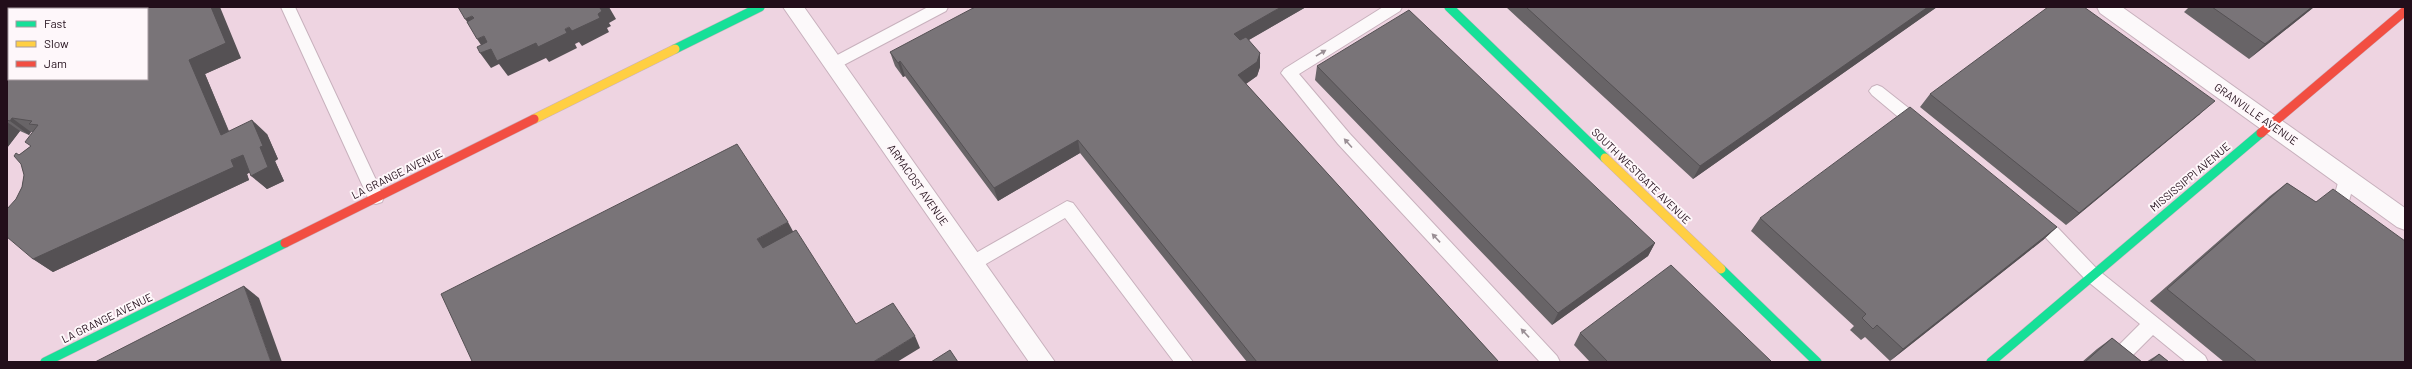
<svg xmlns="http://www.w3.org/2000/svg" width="2412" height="369" font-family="Barlow,sans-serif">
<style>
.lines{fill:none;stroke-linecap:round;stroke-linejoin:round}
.lane-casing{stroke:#c8b1bd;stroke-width:2}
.street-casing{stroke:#c8b1bd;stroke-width:2}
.fast-casing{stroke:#c8b1bd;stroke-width:10}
.slow-casing{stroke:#c8b1bd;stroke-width:10}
.jam-casing{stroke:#c8b1bd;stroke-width:10}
.lane{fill:#fcf9fa;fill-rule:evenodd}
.street{fill:#fcf9fa;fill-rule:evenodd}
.fast{stroke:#16e098;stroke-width:9}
.slow{stroke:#ffcf43;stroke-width:9}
.jam{stroke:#f24e42;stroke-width:9}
.wall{fill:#686467}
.shaded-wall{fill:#555154}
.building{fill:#797478;stroke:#555154}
.oneway{fill:#9a8f95}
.labels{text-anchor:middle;stroke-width:4;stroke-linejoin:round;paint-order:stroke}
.street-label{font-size:11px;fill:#220e1a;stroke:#fef7fa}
</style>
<rect width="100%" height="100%" fill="#eed4e1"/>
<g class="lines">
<!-- lane casing -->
<g class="lane-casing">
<path id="lane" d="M 281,7 L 295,7 L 384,197 L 382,202 L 376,204 L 370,202 Z
M 928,7 L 948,7 L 946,11 L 838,68 L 833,70 L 828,68 L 825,64 L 828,60 Z
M 1383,7 L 1402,7 L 1400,11 L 1299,74 L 1350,134 L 1557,356 L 1560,362 L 1540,362 L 1338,144 L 1281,73 L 1284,69 Z
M 1877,85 L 1882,87 L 1925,121 L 1928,126 L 1925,131 L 1920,132 L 1915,131 L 1872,95 L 1869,91 L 1872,87 Z
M 2347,172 L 2353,174 L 2355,179 L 2345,216 L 2343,221 L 2337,223 L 2331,221 L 2329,216 L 2339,179 L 2341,174 Z
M 1067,201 L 1073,203 L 1193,362 L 1174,362 L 1065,218 L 979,268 L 973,270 L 967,268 L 965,263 L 967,258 Z
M 2034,212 L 2058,228 L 2098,270 L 2205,356 L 2208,362 L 2186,362 L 2153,335 L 2126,362 L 2105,362 L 2108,356 L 2140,324 L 2086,280 L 2046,238 L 2028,224 L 2026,219 L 2028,214 Z"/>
</g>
<!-- street casing -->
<g class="street-casing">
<path id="street" d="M 783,7 L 804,7 L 1055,362 L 1029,362 Z
M 2097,7 L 2122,7 L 2405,208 L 2405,230 L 2397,227 L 2100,13 Z"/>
</g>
<!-- fast casing -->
<g class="fast-casing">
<path id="fast" d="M 1449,7 L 1605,158
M 675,49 L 760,7
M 1721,269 L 1817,362
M 45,362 L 285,243
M 1991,362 L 2261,133"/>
</g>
<!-- slow casing -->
<g class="slow-casing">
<path id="slow" d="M 534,119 L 675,49
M 1605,158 L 1721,269"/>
</g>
<!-- jam casing -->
<g class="jam-casing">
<path id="jam" d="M 2261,133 L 2405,11
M 285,243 L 534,119"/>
</g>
<!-- lane -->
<use href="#lane" class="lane"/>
<!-- street -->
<use href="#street" class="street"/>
<!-- fast -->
<use href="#fast" class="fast"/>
<!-- slow -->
<use href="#slow" class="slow"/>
<!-- jam -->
<use href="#jam" class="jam"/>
</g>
<!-- wall -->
<path class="wall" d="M 1306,7 L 1249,40 L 1260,67 L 1257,76 L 1246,84 L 1499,362 L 1247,362 L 1080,153 L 998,201 L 905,76 L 903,77 L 895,66 L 890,52 Z
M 1506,7 L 1937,7 L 1693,179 Z
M 2189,7 L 2314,7 L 2249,59 L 2184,12 Z
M 7,13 L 241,58 L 205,74 L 229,131 L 267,134 L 278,159 L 275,161 L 284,181 L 267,189 L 250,172 L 247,174 L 249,180 L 53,272 L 33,259 L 16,199 L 22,187 L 24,175 L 19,155 L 31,146 L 33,132 L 31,132 L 29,135 L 20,131 L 7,148 Z
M 1317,66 L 1655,243 L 1648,256 L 1552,325 L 1315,80 Z
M 1930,94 L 2200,114 L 2066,225 L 1920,107 Z
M 2287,183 L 2316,202 L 2405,362 L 2224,362 L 2150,301 L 2270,196 Z
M 1760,218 L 2057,227 L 2043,240 L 1890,361 L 1865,337 L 1861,340 L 1850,330 L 1854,326 L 1751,231 Z
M 1580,333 L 1772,362 L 1590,362 L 1574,345 Z
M 2112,338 L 2142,362 L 2082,362 L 2097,349 Z
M 2159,354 L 2169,362 L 2146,362 Z"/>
<!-- shaded-wall -->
<path class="shaded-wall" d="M 211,7 L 220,7 L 241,58 L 205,74 L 236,149 L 221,135 L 189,60 Z
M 602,7 L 609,7 L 616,19 L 609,23 L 611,26 L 607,28 L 609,32 L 582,46 L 579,42 L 575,44 L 577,48 L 549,62 L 546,58 L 508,76 L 499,64 L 491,68 L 480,53 L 485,51 L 477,39 L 484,36 L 565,29 L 598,14 L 600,8 Z
M 1281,7 L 1306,7 L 1233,49 L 1234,34 Z
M 1928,7 L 1937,7 L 1693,179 L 1700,166 Z
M 2312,7 L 2314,7 L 2249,59 L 2265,44 Z
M 472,16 L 484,31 L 476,34 L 465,19 Z
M 1260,53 L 1260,67 L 1257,76 L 1237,90 L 1238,75 Z
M 900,61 L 905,76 L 903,77 L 898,63 Z
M 2215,101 L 2200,114 L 2066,225 L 2079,213 Z
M 12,118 L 31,132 L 29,135 L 10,121 Z
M 252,120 L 267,134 L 278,159 L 275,161 L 284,181 L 267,189 L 251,176 L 260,147 Z
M 7,122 L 20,131 L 7,148 Z
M 1078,140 L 1080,153 L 998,201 L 994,188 Z
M 243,155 L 258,168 L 247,174 L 249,180 L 53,272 L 33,259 Z
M 788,222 L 795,235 L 765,252 L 757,239 Z
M 2057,227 L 2043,240 L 1890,361 L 1903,349 Z
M 1655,243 L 1648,256 L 1552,325 L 1558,313 Z
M 244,286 L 259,298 L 282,362 L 271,362 Z
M 915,336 L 920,348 L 897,362 L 873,362 Z"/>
<!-- building -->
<path class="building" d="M 22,7 L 211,7 L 226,43 L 189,60 L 221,135 L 252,120 L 263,146 L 260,147 L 268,167 L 251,176 L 243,155 L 231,160 L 234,167 L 33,259 L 7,237 L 7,209 L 16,199 L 22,187 L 24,175 L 21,164 L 14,156 L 16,153 L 19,155 L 31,146 L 25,142 L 38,125 L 29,124 L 32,121 L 12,118 L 10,121 L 7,120 L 7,13 L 9,12 L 9,79 L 147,79 L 147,9 L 17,9 Z
M 458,7 L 602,7 L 600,8 L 602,11 L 598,14 L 600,18 L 572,31 L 569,27 L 565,29 L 567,33 L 538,47 L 536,43 L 497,61 L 491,49 L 480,53 L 477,47 L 487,42 L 484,36 L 477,39 L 467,22 L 474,18 L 472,16 L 465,19 Z
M 975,7 L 1281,7 L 1234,34 L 1240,40 L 1246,37 L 1260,53 L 1257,62 L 1238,75 L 1499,362 L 1257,362 L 1078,140 L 994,188 L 900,61 L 898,63 L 890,52 Z
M 1526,7 L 1928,7 L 1700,166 Z
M 2048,7 L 2084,7 L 2215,101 L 2079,213 L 1930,94 Z
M 2212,7 L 2312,7 L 2265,44 Z
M 1409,10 L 1655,243 L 1558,313 L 1317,66 Z
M 1910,107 L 2057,227 L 1903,349 L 1877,325 L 1873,329 L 1862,318 L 1866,314 L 1760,218 Z
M 737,144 L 788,222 L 757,239 L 763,248 L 796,230 L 856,324 L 893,303 L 915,336 L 873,362 L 469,362 L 472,361 L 441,294 Z
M 2287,183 L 2316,202 L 2333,189 L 2405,241 L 2405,362 L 2257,362 L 2167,289 Z
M 1671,265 L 1772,362 L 1608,362 L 1580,333 Z
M 244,286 L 271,362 L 95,362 Z
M 2112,338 L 2142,362 L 2085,362 Z
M 950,350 L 958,362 L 931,362 Z
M 2159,354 L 2169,362 L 2150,362 Z"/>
<!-- one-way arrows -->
<defs><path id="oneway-solid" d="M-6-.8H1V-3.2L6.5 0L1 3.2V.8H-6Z"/></defs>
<g class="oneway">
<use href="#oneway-solid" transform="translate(1321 53) rotate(-31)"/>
<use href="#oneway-solid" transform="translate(1348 143) rotate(-132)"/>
<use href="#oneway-solid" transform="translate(1436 238) rotate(-133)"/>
<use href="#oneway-solid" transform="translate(1525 333) rotate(-133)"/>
</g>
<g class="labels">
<!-- street labels -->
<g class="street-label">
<text transform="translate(2256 114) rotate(35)" y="4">GRANVILLE AVENUE</text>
<text transform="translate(397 174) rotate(-26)" y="4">LA GRANGE AVENUE</text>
<text transform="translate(1641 176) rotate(44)" y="4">SOUTH WESTGATE AVENUE</text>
<text transform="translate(2190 177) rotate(-40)" y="4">MISSISSIPPI AVENUE</text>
<text transform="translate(918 185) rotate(55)" y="4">ARMACOST AVENUE</text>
<text transform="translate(107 318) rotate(-26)" y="4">LA GRANGE AVENUE</text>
</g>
</g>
<!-- border -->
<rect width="2412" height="369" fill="none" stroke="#220e1a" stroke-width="16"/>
<!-- legend -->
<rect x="8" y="8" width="140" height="72" fill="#fef7fa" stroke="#a69aa0"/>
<rect x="16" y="21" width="20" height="6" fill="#16e098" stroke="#a69aa0"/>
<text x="44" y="28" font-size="12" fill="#220e1a">Fast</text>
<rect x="16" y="41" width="20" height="6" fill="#ffcf43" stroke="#a69aa0"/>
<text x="44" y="48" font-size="12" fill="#220e1a">Slow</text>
<rect x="16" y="61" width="20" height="6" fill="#f24e42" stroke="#a69aa0"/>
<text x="44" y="68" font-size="12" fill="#220e1a">Jam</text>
</svg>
